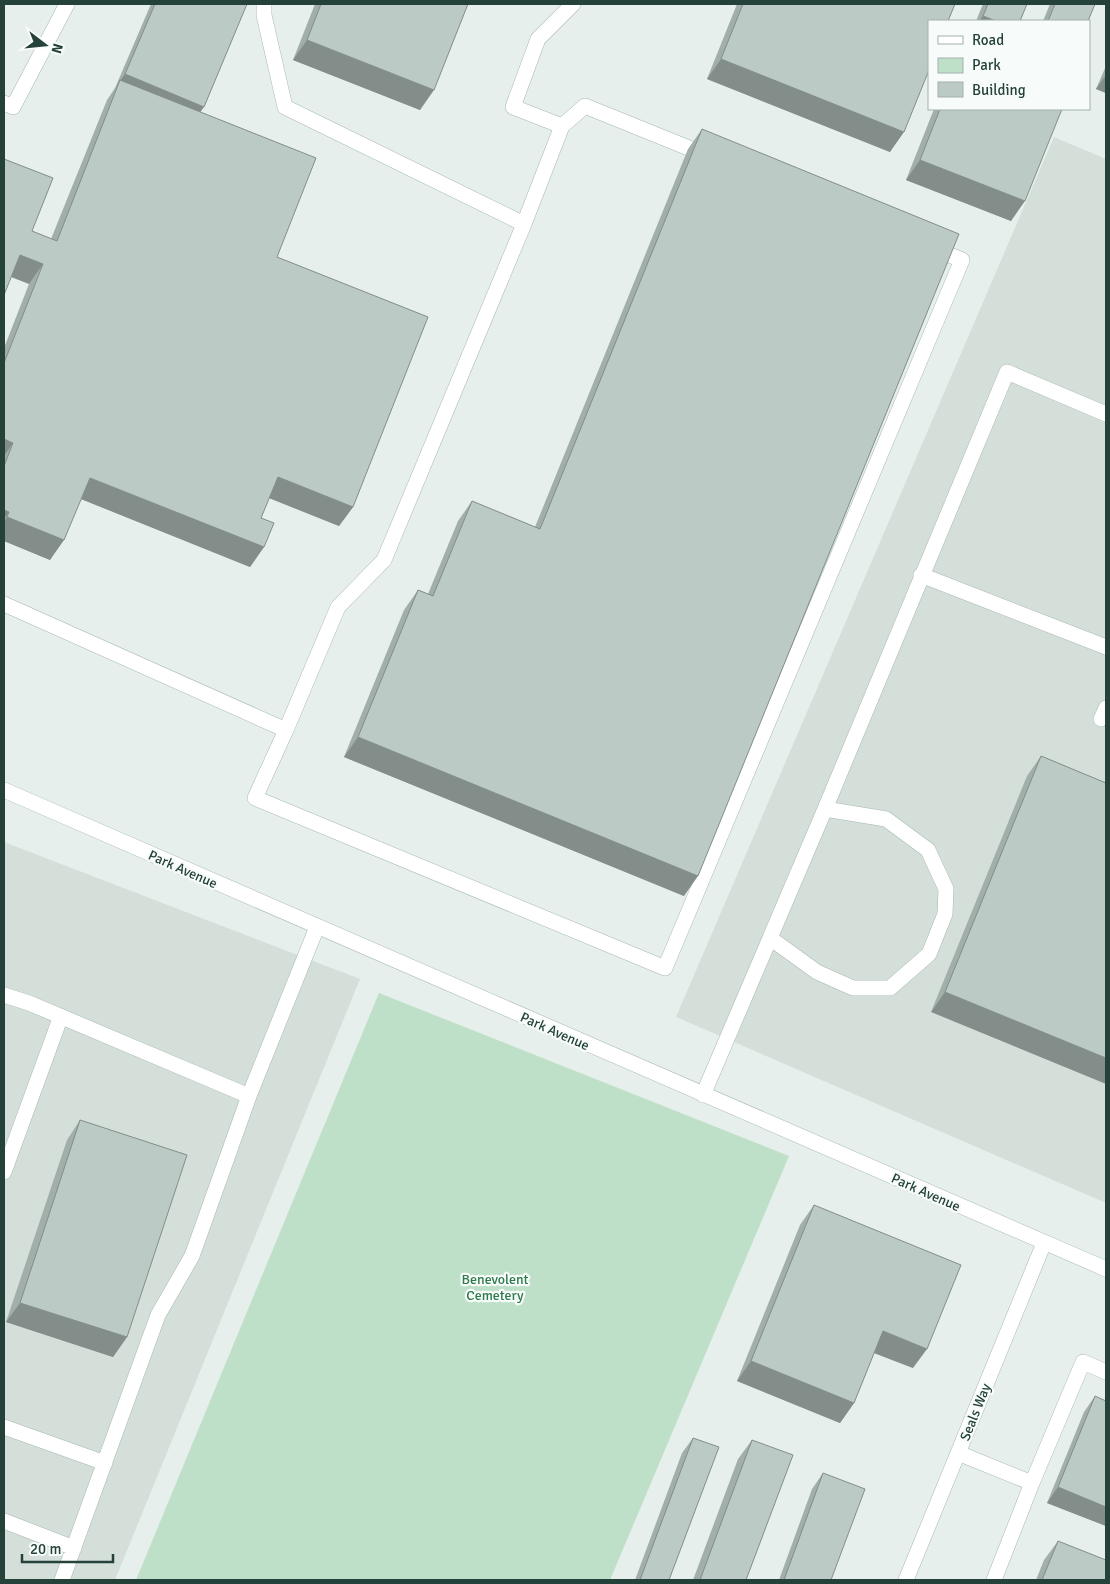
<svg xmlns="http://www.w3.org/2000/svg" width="1110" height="1584" font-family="Signika,sans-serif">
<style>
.built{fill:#d4dfda}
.green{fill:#bfe0c8}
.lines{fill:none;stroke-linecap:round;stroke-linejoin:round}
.minor-casing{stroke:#a8b8b2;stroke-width:16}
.minor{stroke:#fff;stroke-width:15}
.wall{fill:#a1aea9}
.shaded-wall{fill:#838d89}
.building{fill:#bbcac4;stroke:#838d89}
.labels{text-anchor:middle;stroke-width:4.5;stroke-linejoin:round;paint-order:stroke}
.street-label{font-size:14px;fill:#24423a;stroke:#f7fbf9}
.park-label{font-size:14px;fill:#2d7a4b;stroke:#f7fbf9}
</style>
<rect width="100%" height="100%" fill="#e6efeb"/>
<!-- built -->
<path class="built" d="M 1054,137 L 1106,159 L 1106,1203 L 676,1017 Z
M 4,842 L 360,979 L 115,1580 L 4,1580 Z"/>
<!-- green -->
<path class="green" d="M 379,993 L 789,1156 L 610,1580 L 136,1580 Z"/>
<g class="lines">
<!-- minor casing -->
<g class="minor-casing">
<path id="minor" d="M 264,4 L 264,15 L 285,107 L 524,224
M 4,103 L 13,107 L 67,4
M 562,126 L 585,106 L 706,155
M 921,575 L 1106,647
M 4,604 L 286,730 L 338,607 L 384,560 L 524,224 L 562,126 L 513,107 L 538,39 L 573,4
M 1101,719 L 1106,708
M 286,730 L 255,798 L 665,968 L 962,260 L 933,248
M 4,790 L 1106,1269
M 770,938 L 817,972 L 853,988 L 890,988 L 929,954 L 945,914 L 946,889 L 928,850 L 886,819 L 825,809
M 4,995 L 29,1003 L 249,1096
M 703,1095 L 825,809 L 1007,372 L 1106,414
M 4,1172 L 61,1016
M 4,1427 L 105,1463
M 958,1453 L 1032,1483 L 1083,1362 L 1106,1372
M 4,1521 L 74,1548
M 62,1580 L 158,1315 L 192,1256 L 249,1096 L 317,927
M 906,1580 L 1044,1243
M 994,1580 L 1032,1483"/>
</g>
<!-- minor -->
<use href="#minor" class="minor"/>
</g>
<!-- wall -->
<path class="wall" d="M 151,4 L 247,4 L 200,112 L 277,257 L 353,507 L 339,526 L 269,498 L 261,518 L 264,547 L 250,567 L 81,499 L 50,560 L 4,541 L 4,348 L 29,284 L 4,159 L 32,231 L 51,239 L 107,100 L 115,88 Z
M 315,4 L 468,4 L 420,110 L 293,60 Z
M 737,4 L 955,4 L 890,152 L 707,79 Z
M 983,4 L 1027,4 L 1020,21 L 976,21 Z
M 1050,4 L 1095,4 L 1088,21 L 1043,21 Z
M 1106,66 L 1106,93 L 1096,89 Z
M 934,109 L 1062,109 L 1011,221 L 906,180 Z
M 702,129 L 684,896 L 344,757 L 404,610 L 418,590 L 428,594 L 458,521 L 472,501 L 535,527 L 688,149 Z
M 1041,756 L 1106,783 L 931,1012 L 1027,776 Z
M 80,1120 L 127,1337 L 113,1357 L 6,1322 L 67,1140 Z
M 814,1205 L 913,1368 L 874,1353 L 854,1403 L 840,1423 L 737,1381 L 800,1225 Z
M 1095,1396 L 1106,1526 L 1047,1503 L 1084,1412 Z
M 693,1438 L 669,1580 L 635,1580 L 682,1453 Z
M 752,1440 L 746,1580 L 693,1580 L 738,1459 Z
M 823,1473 L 831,1580 L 779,1580 L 812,1489 Z
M 1058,1541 L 1106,1580 L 1036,1580 L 1044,1560 Z"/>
<!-- shaded-wall -->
<path class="shaded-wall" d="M 983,16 L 996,21 L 979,21 Z
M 307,40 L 434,90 L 420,110 L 293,60 Z
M 721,59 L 904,132 L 890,152 L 707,79 Z
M 125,74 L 204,107 L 193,122 L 120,81 Z
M 1106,75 L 1106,93 L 1096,89 Z
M 920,160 L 1025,201 L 1011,221 L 906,180 Z
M 20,255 L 43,264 L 29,284 L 6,275 Z
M 4,439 L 13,443 L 4,456 Z
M 278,477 L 353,507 L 339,526 L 264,496 Z
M 90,478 L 264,547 L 250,567 L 76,497 Z
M 4,510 L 9,512 L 4,519 Z
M 7,517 L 64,540 L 50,560 L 4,541 L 4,522 Z
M 358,737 L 698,876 L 684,896 L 344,757 Z
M 945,992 L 1106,1058 L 1106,1084 L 931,1012 Z
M 20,1303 L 127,1337 L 113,1357 L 6,1322 Z
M 883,1331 L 927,1349 L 913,1368 L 869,1351 Z
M 751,1361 L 854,1403 L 840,1423 L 737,1381 Z
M 1058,1487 L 1106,1507 L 1106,1526 L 1047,1503 Z"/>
<!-- building -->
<path class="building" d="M 155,4 L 247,4 L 204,107 L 125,74 Z
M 321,4 L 468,4 L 434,90 L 307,40 Z
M 743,4 L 955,4 L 948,21 L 929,21 L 929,70 L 904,132 L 721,59 Z
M 988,4 L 1027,4 L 1020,21 L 996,21 L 983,16 Z
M 1055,4 L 1095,4 L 1088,21 L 1048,21 Z
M 120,80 L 316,158 L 277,257 L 428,317 L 353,507 L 278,477 L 261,518 L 274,523 L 264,547 L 90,478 L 64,540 L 7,517 L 9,512 L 4,510 L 4,466 L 13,443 L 4,439 L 4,363 L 43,264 L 20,255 L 4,295 L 4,159 L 53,178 L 32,231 L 57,241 Z
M 940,109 L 1062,109 L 1025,201 L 920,160 Z
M 702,129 L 959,234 L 698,876 L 358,737 L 418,590 L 433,596 L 472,501 L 540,529 Z
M 1041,756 L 1106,783 L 1106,1058 L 945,992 Z
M 80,1120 L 187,1155 L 127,1337 L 20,1303 Z
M 814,1205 L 961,1265 L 927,1349 L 883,1331 L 854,1403 L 751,1361 Z
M 1095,1396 L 1106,1401 L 1106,1507 L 1058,1487 Z
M 693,1438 L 719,1447 L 669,1580 L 640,1580 Z
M 752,1440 L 793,1455 L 746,1580 L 700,1580 Z
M 823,1473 L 865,1489 L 831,1580 L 784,1580 Z
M 1058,1541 L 1106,1560 L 1106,1580 L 1042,1580 Z"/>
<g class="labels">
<!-- street labels -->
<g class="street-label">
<text transform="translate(183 869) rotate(24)" y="5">Park Avenue</text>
<text transform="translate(555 1031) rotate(24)" y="5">Park Avenue</text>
<text transform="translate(926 1192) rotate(24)" y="5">Park Avenue</text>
<text transform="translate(975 1412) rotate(-68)" y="5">Seals Way</text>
</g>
<!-- park labels -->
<g class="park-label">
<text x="495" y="1284">Benevolent<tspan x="495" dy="16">Cemetery</tspan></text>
</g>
</g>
<!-- border -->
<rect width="1110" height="1584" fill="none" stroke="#24423a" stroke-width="10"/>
<!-- legend -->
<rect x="928" y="20" width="162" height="90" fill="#f7fbf9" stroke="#a3b1ad"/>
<rect x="938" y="36" width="25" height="8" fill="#ffffff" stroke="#a3b1ad"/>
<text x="972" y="45" font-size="15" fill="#24423a">Road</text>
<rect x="938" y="58" width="25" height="15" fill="#bfe0c8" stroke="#a3b1ad"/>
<text x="972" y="70" font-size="15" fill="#24423a">Park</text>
<rect x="938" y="82" width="25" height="15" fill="#bbcac4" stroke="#a3b1ad"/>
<text x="972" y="95" font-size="15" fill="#24423a">Building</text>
<!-- north arrow -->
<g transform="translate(45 45) rotate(106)" stroke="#f7fbf9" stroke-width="4" paint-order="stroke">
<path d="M0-4L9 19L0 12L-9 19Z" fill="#24423a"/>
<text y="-8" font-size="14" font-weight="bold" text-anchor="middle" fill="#24423a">N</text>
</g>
<!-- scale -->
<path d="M22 1554v8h91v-8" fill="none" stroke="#24423a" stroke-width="2.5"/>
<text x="30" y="1554" font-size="15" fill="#24423a" stroke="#f7fbf9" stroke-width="4" paint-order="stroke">20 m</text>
</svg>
